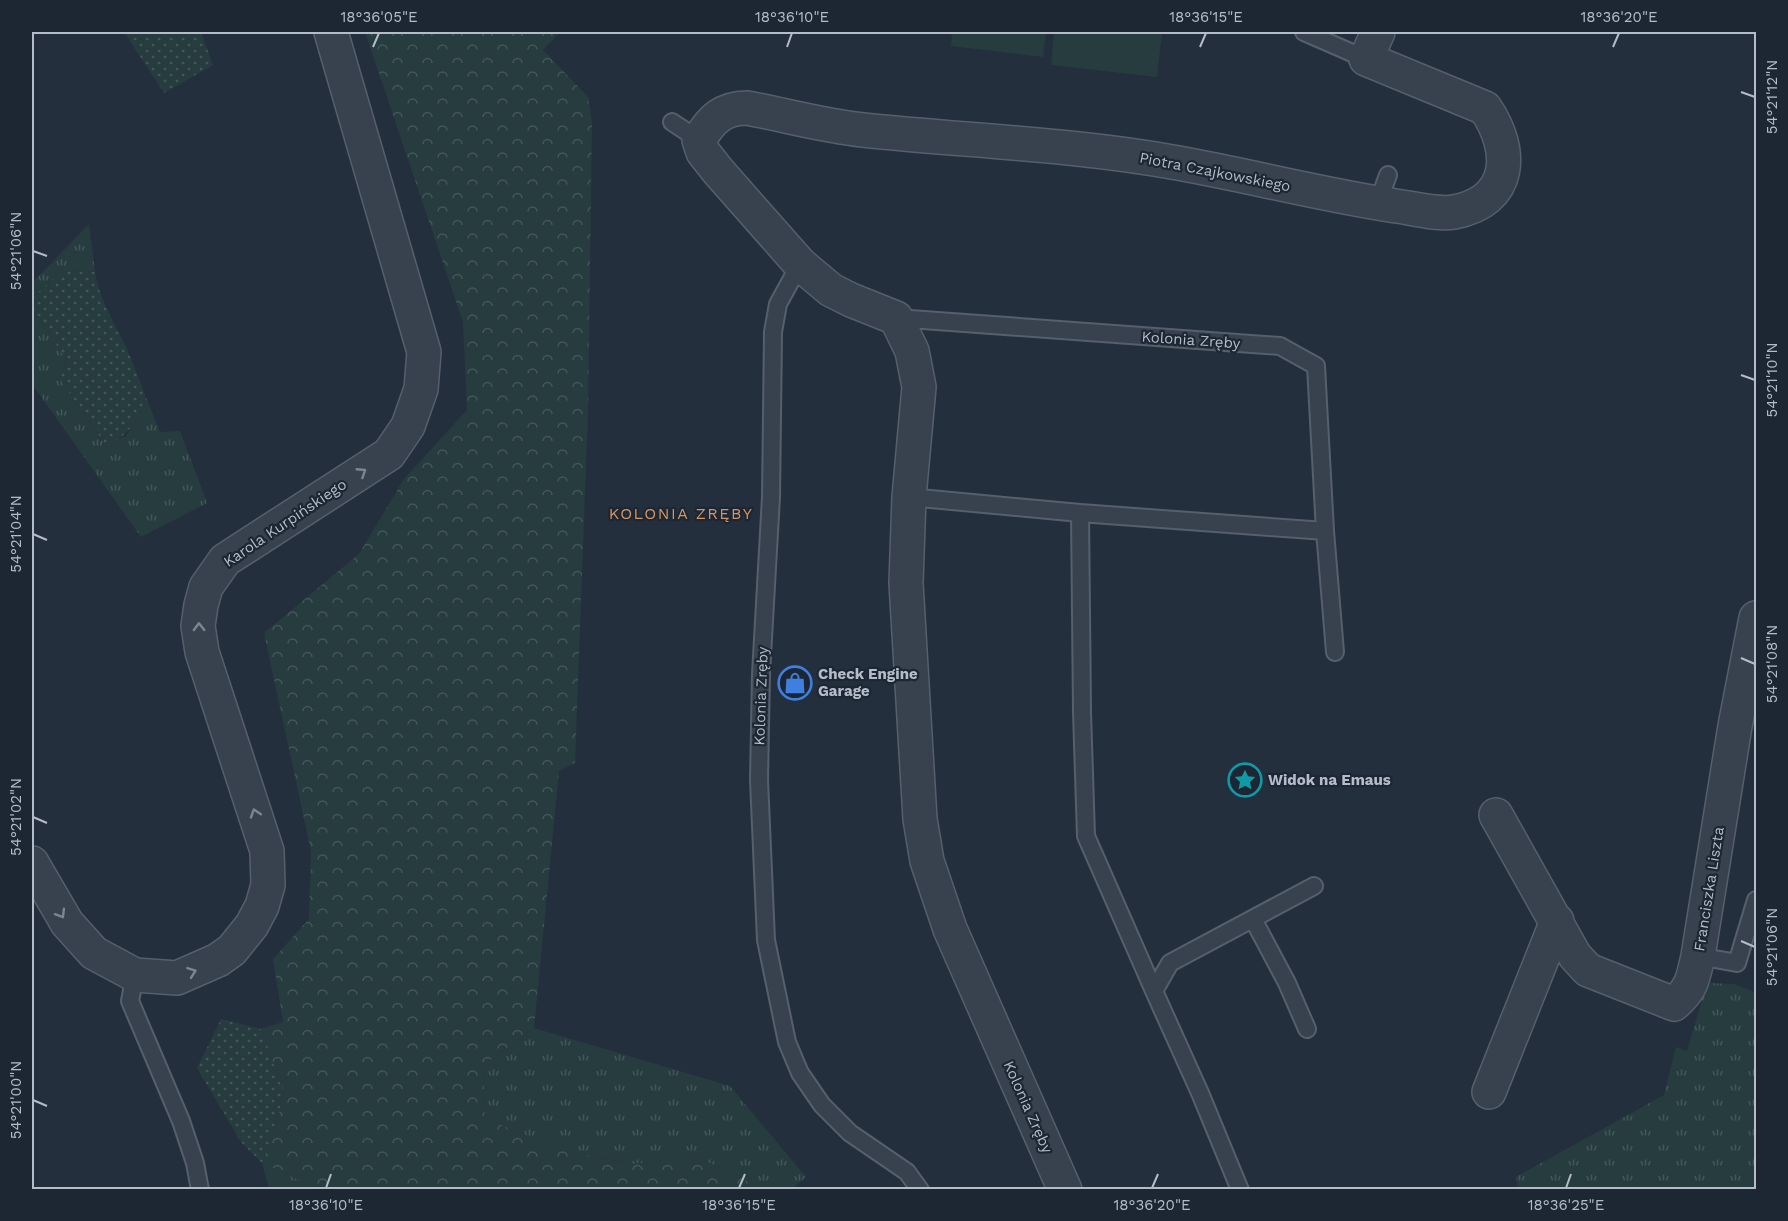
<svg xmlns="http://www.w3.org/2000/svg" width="1788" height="1221" font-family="'Work Sans',sans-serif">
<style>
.grass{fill:url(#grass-tufts)}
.forest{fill:url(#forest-crowns)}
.park{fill:url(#park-dots)}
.pitch{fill:#263c3f}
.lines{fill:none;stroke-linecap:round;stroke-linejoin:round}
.lane-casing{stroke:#565f6c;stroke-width:20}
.street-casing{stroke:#565f6c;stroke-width:36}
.lane{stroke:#38414e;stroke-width:16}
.street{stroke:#38414e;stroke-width:33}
.oneway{stroke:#7c8592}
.ticks{fill:none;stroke:#b4bcc9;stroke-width:2}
.labels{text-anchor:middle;stroke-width:4.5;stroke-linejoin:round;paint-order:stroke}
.street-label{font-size:15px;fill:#b4bcc9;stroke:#1d2633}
.poi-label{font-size:15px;font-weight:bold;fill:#b4bcc9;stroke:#1d2633;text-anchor:start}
.neighbourhood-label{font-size:16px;letter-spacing:1.5px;fill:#d59563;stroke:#1d2633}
.neatline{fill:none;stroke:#b4bcc9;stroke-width:2}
.ticks-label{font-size:15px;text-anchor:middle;fill:#b4bcc9}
</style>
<defs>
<pattern id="grass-tufts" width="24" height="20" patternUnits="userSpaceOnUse" patternTransform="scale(1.5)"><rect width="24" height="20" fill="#263c3f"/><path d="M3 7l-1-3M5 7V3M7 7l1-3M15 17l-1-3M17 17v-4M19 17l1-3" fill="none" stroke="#435659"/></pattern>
<pattern id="forest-crowns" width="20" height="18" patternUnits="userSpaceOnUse" patternTransform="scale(1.5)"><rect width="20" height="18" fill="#263c3f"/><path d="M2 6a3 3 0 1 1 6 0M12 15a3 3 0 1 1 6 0" fill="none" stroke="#435659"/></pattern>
<pattern id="park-dots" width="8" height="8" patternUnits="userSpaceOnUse" patternTransform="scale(1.5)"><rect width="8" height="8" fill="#263c3f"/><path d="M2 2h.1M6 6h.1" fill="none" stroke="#435659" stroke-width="1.8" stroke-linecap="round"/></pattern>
</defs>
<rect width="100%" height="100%" fill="#242f3e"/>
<!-- grass -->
<path class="grass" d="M 89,224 L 95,272 L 61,271 L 32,298 L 32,283 Z
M 32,307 L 67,361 L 60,379 L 105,444 L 126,436 L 147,400 L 160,432 L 180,431 L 207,503 L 141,537 L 32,384 Z
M 1707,983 L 1734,984 L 1754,992 L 1756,987 L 1756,1189 L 1518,1189 L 1516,1177 L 1664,1095 L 1676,1047 L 1687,1051 Z
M 534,1028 L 730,1086 L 806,1177 L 792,1189 L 763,1189 L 695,1156 L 633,1164 L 560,1150 L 485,1118 L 483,1065 Z
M 262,1163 L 319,1189 L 269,1189 Z"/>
<!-- forest -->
<path class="forest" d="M 365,32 L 557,32 L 558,34 L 543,50 L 588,97 L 592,123 L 588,412 L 575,763 L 559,771 L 534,1028 L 483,1065 L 485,1118 L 560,1150 L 632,1164 L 695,1156 L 763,1189 L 319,1189 L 262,1163 L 275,1127 L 284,1094 L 261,1029 L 283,1022 L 273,959 L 309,919 L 311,851 L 264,633 L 359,554 L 404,479 L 467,410 L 463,322 Z"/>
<!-- park -->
<path class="park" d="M 124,32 L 201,32 L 213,65 L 164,93 Z
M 61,271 L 95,272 C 99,299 114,322 126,347 C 134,364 140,382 147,400 C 136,419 128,440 105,444 L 60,379 L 67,361 L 32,307 L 32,298 Z
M 221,1019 L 261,1029 L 284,1094 L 275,1127 L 262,1163 L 241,1142 L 197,1068 Z"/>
<!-- pitch -->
<path class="pitch" d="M 952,32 L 1046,32 L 1043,57 L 951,46 Z
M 1054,32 L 1162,32 L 1157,77 L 1051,65 Z"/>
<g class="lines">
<!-- lane casing -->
<g class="lane-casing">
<path id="lane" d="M 1304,32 L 1366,59
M 672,122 L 699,140
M 1378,203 L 1388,175
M 800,264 L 778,304 L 773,332 L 771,497 L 761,674 L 759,780 L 766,940 L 787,1042 L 800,1073 L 822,1105 L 850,1133 L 907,1172 L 920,1190
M 896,318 L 1280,346 L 1316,366 L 1325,531 L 1335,652
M 909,497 L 1080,513 L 1325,531
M 1080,513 L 1082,712 L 1086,836 L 1154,991
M 1253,919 L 1287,983 L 1307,1029
M 1698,956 L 1737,963 L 1756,900
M 135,975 L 130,1001 L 181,1121 L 195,1163 L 200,1190
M 1240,1190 L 1200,1093 L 1154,991 L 1170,963 L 1314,886"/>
</g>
<!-- street casing -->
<g class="street-casing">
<path id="street" d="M 1496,815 L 1575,956 L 1588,970 L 1674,1004 C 1692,989 1693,978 1698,956 L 1735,726 L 1756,618
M 32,863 L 67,923 L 94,953 L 135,975 L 177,978 L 218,960 L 232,950 L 252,925 L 262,906 L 268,885 L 267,851 L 202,652 L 198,626 L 201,605 L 206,587 L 225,560 L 389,454 L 408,426 L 421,389 L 424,352 L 331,32
M 1489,1092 L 1557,921
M 1065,1190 L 950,929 L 927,861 L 920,819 L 906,583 L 909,497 L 919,387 L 912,351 L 896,318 L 851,300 L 831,290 L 800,264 L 718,171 L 703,152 L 699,140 C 711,120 722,108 747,108 C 785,115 824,126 863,130 C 967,141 1074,144 1178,163 C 1251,176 1322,195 1396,206 C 1412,208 1438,215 1454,212 C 1513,201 1514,150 1485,108 L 1366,59 L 1378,32"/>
</g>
<!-- lane -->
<use href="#lane" class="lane"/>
<!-- street -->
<use href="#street" class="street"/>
</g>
<!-- one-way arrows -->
<defs><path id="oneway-chevron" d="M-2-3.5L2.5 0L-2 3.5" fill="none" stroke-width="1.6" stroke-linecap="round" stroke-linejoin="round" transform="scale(1.5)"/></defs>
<g class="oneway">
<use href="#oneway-chevron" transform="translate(362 472) rotate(-33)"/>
<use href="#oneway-chevron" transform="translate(199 627) rotate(-91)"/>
<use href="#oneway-chevron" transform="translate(255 813) rotate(-108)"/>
<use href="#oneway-chevron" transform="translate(61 914) rotate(59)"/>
<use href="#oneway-chevron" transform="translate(192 972) rotate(-20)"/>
</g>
<!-- ticks -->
<path class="ticks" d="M 373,47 L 379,33M 787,47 L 792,33M 1200,47 L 1206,33M 1613,47 L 1619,33M 1741,92 L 1755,97M 33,251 L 47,256M 1741,375 L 1755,380M 33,534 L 47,540M 1741,658 L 1755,664M 33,817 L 47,823M 1741,941 L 1755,947M 33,1100 L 47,1106M 326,1188 L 331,1174M 739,1188 L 745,1174M 1152,1188 L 1158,1174M 1566,1188 L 1571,1174"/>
<!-- icons -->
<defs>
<g id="shop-ring" transform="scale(1.725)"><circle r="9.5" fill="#1d2633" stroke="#3f7fe0" stroke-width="1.5"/><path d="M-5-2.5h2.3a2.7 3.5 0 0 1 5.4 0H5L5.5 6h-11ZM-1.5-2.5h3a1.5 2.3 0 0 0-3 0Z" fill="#3f7fe0"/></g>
<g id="sight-ring" transform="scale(1.725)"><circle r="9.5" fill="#1d2633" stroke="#0f9aa8" stroke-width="1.5"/><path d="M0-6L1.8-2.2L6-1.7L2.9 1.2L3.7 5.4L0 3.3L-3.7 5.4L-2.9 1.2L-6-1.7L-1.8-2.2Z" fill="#0f9aa8"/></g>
</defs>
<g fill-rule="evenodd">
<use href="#shop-ring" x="795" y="683"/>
<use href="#sight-ring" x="1245" y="780"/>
</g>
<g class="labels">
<!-- street labels -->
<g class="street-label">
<text transform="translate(1215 172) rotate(11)" y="5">Piotra Czajkowskiego</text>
<text transform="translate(1191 340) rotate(4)" y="5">Kolonia Zręby</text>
<text transform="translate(285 523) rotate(-34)" y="5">Karola Kurpińskiego</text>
<text transform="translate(761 696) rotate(-88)" y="5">Kolonia Zręby</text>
<text transform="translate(1709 889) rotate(-81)" y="5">Franciszka Liszta</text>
<text transform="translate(1028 1107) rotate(66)" y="5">Kolonia Zręby</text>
</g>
<!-- poi labels -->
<g class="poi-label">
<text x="818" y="679">Check Engine<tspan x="818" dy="17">Garage</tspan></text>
<text x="1268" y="785">Widok na Emaus</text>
</g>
<!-- neighbourhood labels -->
<g class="neighbourhood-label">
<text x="681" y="519">KOLONIA ZRĘBY</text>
</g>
</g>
<!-- border -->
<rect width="1788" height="1221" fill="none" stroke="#1d2633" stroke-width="66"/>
<rect x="33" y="33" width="1722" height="1155" class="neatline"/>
<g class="ticks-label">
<text x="379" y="22">18°36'05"E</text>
<text x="792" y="22">18°36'10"E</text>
<text x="1206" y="22">18°36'15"E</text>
<text x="1619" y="22">18°36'20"E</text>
<text transform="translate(1772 97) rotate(-90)" y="5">54°21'12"N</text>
<text transform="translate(16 251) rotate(-90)" y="5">54°21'06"N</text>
<text transform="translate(1772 380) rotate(-90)" y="5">54°21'10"N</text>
<text transform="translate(16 534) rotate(-90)" y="5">54°21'04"N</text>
<text transform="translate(1772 664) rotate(-90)" y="5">54°21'08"N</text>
<text transform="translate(16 817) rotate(-90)" y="5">54°21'02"N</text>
<text transform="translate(1772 947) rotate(-90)" y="5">54°21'06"N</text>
<text transform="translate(16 1100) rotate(-90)" y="5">54°21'00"N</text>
<text x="326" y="1210">18°36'10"E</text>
<text x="739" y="1210">18°36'15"E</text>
<text x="1152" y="1210">18°36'20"E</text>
<text x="1566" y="1210">18°36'25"E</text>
</g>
</svg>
